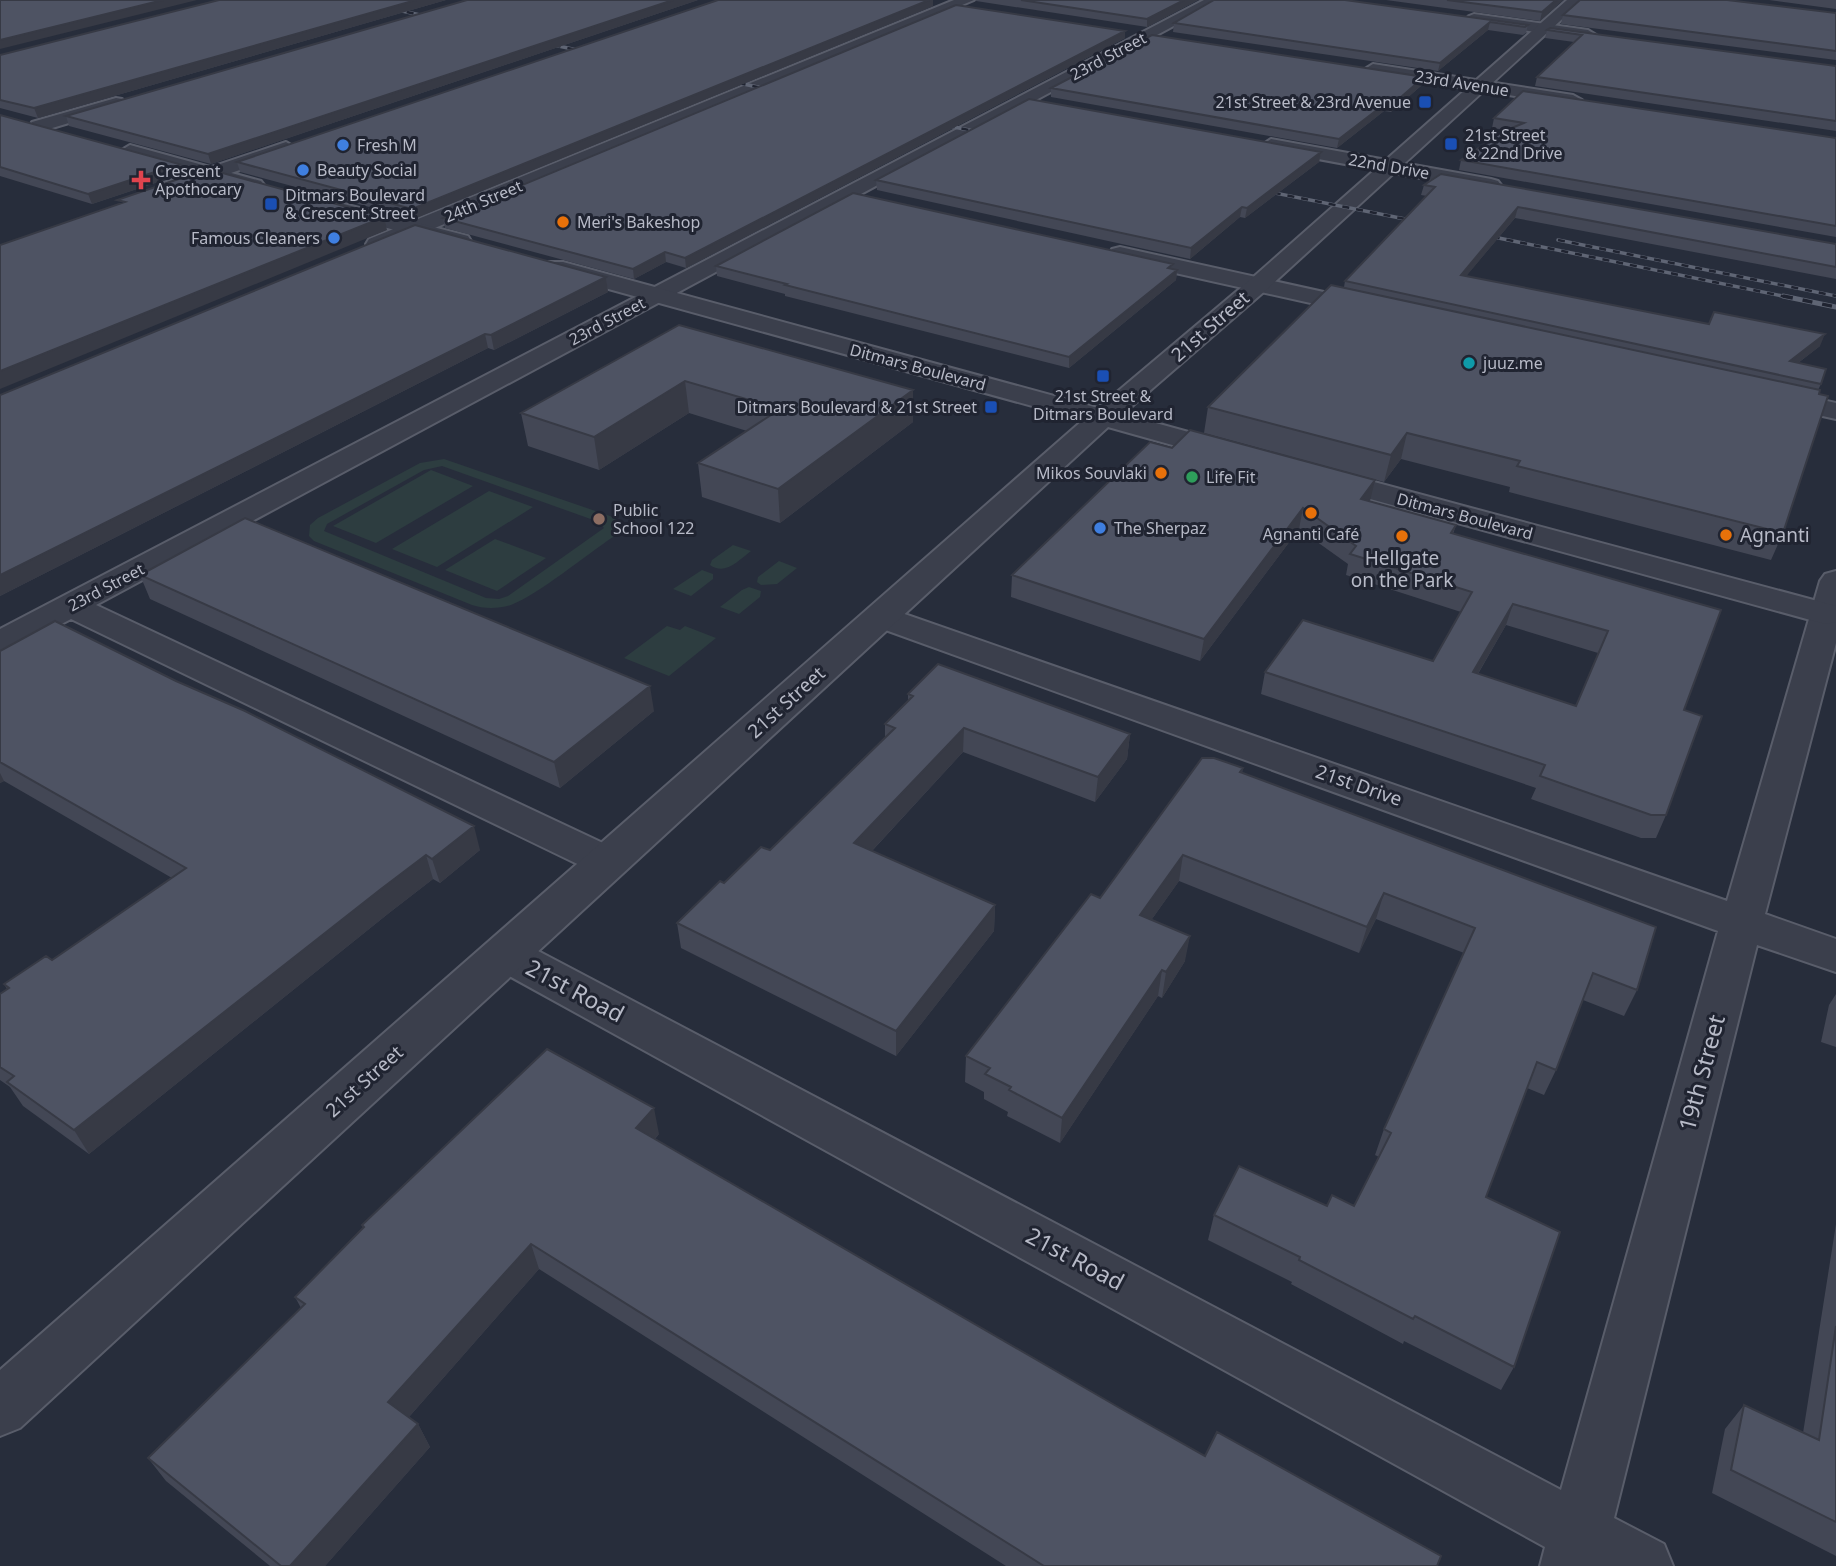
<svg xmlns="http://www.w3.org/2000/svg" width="1836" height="1566" font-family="'Noto Sans',sans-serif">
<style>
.green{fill:#2d3d40;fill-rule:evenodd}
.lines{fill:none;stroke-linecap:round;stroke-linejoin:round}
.minor-casing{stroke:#595d6a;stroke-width:4}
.tertiary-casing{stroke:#595d6a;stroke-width:4}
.minor{fill:#3b3f4c;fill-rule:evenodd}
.tertiary{fill:#3b3f4c;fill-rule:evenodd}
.rail-far1-casing{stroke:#5f6574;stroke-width:3.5}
.rail-casing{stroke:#5f6574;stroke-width:5}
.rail-far1{stroke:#202431;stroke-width:2.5;stroke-dasharray:7;stroke-linecap:butt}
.rail{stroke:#202431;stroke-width:3.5;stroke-dasharray:10;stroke-linecap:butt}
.wall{fill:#434755;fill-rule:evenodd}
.shaded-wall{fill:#373a45}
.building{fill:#4e5363;stroke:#373a45;stroke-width:2;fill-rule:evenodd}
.transit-dot{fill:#1a4fb4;stroke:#202431;stroke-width:2.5}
.shop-dot{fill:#3f7fe0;stroke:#202431;stroke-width:2.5}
.health-dot{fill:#e0444e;stroke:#202431;stroke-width:2.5}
.food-dot{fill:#e8710a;stroke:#202431;stroke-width:2.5}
.culture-dot{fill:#0f9aa8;stroke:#202431;stroke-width:2.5}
.leisure-dot{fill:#2e9e5b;stroke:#202431;stroke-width:2.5}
.education-dot{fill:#8d6e63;stroke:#202431;stroke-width:2.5}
.labels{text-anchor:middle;stroke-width:6;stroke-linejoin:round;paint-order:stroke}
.far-street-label{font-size:16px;fill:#b7bac7;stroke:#202431}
.far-poi-label{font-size:16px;fill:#b7bac7;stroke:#202431;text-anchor:start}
.street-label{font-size:19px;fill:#b7bac7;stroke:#202431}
.poi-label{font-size:19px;fill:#b7bac7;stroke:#202431;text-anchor:start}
.near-street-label{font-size:23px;fill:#b7bac7;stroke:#202431}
</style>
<rect width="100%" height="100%" fill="#272d3b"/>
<!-- green -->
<path class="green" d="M 444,459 L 610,516 L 616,519 L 620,529 L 613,537 C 586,555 539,594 511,605 C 498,609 484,609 472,605 L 314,541 L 309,536 L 310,525 L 318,518 L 420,463 ZM 442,466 L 599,522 L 604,528 L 508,596 L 499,599 L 486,598 L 324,531 L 327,524 L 424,470 Z
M 431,470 L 473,486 L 376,543 L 333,526 Z
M 489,491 L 533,507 L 437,567 L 392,549 Z
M 495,539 L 546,558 L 497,591 L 445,570 Z
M 733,545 L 751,551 C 739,560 725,576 710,565 L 712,560 Z
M 779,561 L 797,568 L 777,584 L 761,585 L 757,582 L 758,577 Z
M 702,570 L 713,574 L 713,579 L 691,596 L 673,589 Z
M 749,587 L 761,591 L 760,597 L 739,614 L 720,607 L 742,590 Z
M 667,626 L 680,630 L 685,626 L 716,638 L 669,676 L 624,658 Z"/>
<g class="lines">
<!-- minor casing -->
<g class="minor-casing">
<path id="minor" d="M 954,0 L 974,0 L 385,249 L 369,249 L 366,244 L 369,239 Z
M 1204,0 L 1222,0 L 96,605 L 622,852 L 628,862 L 622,872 L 608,876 L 594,872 L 71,619 L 12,650 L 0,653 L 0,629 Z
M 1474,14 L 1588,30 L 1596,35 L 1588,40 L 1469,22 L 1466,19 L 1469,16 Z
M 1373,64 L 1573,95 L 1582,100 L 1573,105 L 1367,73 L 1365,69 Z
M 116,98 L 122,99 L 125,103 L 122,107 L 39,132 L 30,126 L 32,122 Z
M 1271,139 L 1491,179 L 1498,181 L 1501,185 L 1498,189 L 1491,191 L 1264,149 L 1262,145 Z
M 286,142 L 296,148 L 293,152 L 178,191 L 164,191 L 161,187 L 164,183 Z
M 1120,247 L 1369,302 L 1377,304 L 1381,309 L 1377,314 L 1369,316 L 1112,259 L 1109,254 L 1112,249 Z
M 1773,389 L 1836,403 L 1836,419 L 1764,403 L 1760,397 L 1764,391 Z
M 1836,571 L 1836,643 L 1765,914 L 1836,939 L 1836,972 L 1757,945 L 1614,1518 L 1664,1544 L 1673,1566 L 1540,1566 L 1545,1547 L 491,966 L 484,954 L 491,942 L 506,938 L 521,942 L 1561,1490 L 1718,931 L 869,624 L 864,617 L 869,610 L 881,607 L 893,610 L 1727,901 L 1820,581 L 1825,574 Z"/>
</g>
<!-- tertiary casing -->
<g class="tertiary-casing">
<path id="tertiary" d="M 1567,0 L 1583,0 L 1266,290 L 1123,414 L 1243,447 L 1247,453 L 1243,459 L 1233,462 L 1108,427 L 20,1428 L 0,1436 L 0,1370 L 1083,420 L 547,272 L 544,267 L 547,262 L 563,262 L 1098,408 L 1250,280 Z
M 130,145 L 261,181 L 264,185 L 261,189 L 254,191 L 123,155 L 120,151 Z
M 336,202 L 468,236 L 471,241 L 468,246 L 460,248 L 329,212 L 326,208 L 329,204 Z
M 1322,468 L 1836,606 L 1836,622 L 1826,624 L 1814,621 L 1312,483 L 1307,477 L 1312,471 Z"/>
</g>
<!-- minor -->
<use href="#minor" class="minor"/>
<!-- tertiary -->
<use href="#tertiary" class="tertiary"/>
<!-- rail-far1 casing -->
<g class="rail-far1-casing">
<path id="rail-far1" d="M 352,0 L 434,18
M 540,42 L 591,53
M 725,80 L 776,91
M 934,123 L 989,134
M 1260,190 L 1425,223
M 1479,234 L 1792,298
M 1558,240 L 1836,296"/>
</g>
<!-- rail casing -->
<g class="rail-casing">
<path id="rail" d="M 1783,296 L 1836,307"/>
</g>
<!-- rail-far1 -->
<use href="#rail-far1" class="rail-far1"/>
<!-- rail -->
<use href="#rail" class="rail"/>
</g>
<!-- wall -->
<path class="wall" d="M 219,0 L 446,0 L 38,118 L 0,108 L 0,55 Z
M 467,0 L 698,0 L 211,164 L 69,126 L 66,116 Z
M 718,0 L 933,0 L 933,6 L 414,219 L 240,172 L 237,162 Z
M 976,0 L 1198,0 L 1147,27 L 976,1 Z
M 1214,0 L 1528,25 L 1526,33 L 1523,35 L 1488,30 L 1438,71 L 1173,32 L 1174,23 Z
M 1386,0 L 1563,0 L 1540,21 Z
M 1769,0 L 1836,0 L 1836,9 Z
M 1836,13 L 1836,60 L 1561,24 L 1563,15 Z
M 1547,30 L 1836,66 L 1836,131 L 1535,86 L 1537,77 L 1574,42 L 1545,38 Z
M 1125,31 L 1125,38 L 686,268 L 666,262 L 634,279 L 445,228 L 443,218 Z
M 1422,85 L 1391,112 L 1384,111 L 1337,148 L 1051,97 L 1051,88 Z
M 0,115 L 179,164 L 182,174 L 92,204 L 0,176 Z
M 1494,118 L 1836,138 L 1836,237 L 1459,170 L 1461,160 L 1507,130 L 1492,128 Z
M 1321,152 L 1319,162 L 1245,218 L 1240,217 L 1190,259 L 877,190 L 876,180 Z
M 1424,185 L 1836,244 L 1836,279 L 1515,218 L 1466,276 L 1820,346 L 1798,363 L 1821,384 L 1818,390 L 1783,533 L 1771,560 L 1509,492 L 1510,487 L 1401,459 L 1384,482 L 1204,433 L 1208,407 L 1344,287 L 1345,281 L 1427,196 L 1421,195 Z
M 716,266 L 1172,269 L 1177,270 L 1176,280 L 1069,368 L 785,296 L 785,294 L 717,276 Z
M 606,277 L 608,292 L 494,350 L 488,348 L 0,596 L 0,395 Z
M 679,325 L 913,390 L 913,422 L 780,523 L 702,497 L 698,463 L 747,431 L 689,413 L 599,470 L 528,446 L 521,413 Z
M 1150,442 L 1456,525 L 1453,534 L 1721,610 L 1684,710 L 1666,815 L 1656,838 L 1641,838 L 1531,799 L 1536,788 L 1261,694 L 1265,672 L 1433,661 L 1461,612 L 1346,575 L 1348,564 L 1299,529 L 1200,661 L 1011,597 L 1012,575 ZM 1506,625 L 1598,653 L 1576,706 L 1478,674 Z
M 140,575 L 654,711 L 560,788 L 150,599 Z
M 0,651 L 480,850 L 440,883 L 433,879 L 389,913 L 89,1154 L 23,1106 L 10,1087 L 0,1080 L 0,994 L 7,989 L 4,984 L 52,960 L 172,878 L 4,781 L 0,783 Z
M 908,694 L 1130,734 L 1127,759 L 1095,802 L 963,752 L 872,851 L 995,905 L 994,931 L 896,1056 L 681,948 L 677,923 L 724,883 L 770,850 L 885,737 L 885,724 L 908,701 Z
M 1243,768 L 1242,773 L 1637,990 L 1624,1016 L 1583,1000 L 1556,1070 L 1544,1095 L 1527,1088 L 1486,1197 L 1514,1367 L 1501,1390 L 1404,1341 L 1403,1344 L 1291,1284 L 1292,1282 L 1208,1240 L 1214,1215 L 1327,1206 L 1354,1206 L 1379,1157 L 1375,1155 L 1384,1129 L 1464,953 L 1376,919 L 1359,953 L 1179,881 L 1152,919 L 1185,961 L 1162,998 L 1158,996 L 1060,1143 L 1007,1116 L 1008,1112 L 984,1099 L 984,1092 L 965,1082 L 966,1056 L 1100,898 Z
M 1836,994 L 1836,1047 L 1821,1042 L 1829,1005 Z
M 659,1134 L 655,1139 L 1118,1407 L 1205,1456 L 1437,1566 L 1006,1566 L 539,1269 L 409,1417 L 418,1424 L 430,1447 L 325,1566 L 270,1566 L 166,1481 L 148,1458 L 301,1308 L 295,1297 L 363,1228 L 362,1225 Z
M 1836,1224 L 1836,1556 L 1712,1493 L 1725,1429 L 1744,1405 L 1803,1433 Z"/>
<!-- shaded-wall -->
<path class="shaded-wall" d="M 163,0 L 197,0 L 0,49 L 0,40 Z
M 416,0 L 446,0 L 38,118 L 34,108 Z
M 673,0 L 698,0 L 211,164 L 208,154 Z
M 929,0 L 933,0 L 933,6 L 414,219 L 412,209 Z
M 1184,0 L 1198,0 L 1147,27 L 1147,19 Z
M 1556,0 L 1563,0 L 1540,21 L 1542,12 Z
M 1490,22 L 1488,30 L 1438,71 L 1440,63 Z
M 1125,31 L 1125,38 L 686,268 L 685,258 Z
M 1424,77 L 1422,85 L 1391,112 L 1393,104 Z
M 1386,103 L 1384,111 L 1337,148 L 1339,139 Z
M 1321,152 L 1319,162 L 1245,218 L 1247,208 Z
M 179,164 L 182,174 L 92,204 L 88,194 Z
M 1242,207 L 1240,217 L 1190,259 L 1191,248 Z
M 1518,207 L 1515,218 L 1458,286 L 1461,275 Z
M 384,217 L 387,230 L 0,389 L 0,371 Z
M 665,252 L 666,262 L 634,279 L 633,269 Z
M 1177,270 L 1176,280 L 1069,368 L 1069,357 Z
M 606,277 L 608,292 L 494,350 L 491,335 Z
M 485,334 L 488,348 L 0,596 L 0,575 Z
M 1825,334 L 1820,346 L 1785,373 L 1790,361 Z
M 685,381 L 689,413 L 599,470 L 594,437 Z
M 913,390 L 913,422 L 780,523 L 778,489 Z
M 1407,433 L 1401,459 L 1384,482 L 1391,455 Z
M 1375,480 L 1370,501 L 1357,520 L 1361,499 Z
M 1303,508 L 1299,529 L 1200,661 L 1204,639 Z
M 1513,604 L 1506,625 L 1466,694 L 1473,672 Z
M 650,686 L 654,711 L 560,788 L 554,762 Z
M 964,728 L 963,752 L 855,869 L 854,843 Z
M 1130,734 L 1127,759 L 1095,802 L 1098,777 Z
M 0,773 L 4,781 L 0,783 Z
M 474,826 L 480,850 L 440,883 L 432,859 Z
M 426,855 L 433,879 L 389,913 L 89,1154 L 74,1130 L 381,889 Z
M 1183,855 L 1179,881 L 1137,940 L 1140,915 Z
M 1384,893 L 1376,919 L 1359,953 L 1367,927 Z
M 995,905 L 994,931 L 896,1056 L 896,1031 Z
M 1190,936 L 1185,961 L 1162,998 L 1166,972 Z
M 1162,970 L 1158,996 L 1060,1143 L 1062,1118 Z
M 654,1108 L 659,1134 L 641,1154 L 636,1128 Z
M 531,1244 L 539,1269 L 401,1426 L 388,1402 Z
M 418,1424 L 430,1447 L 325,1566 L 290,1566 Z"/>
<!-- building -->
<path class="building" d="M 0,0 L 163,0 L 0,40 Z
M 219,0 L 416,0 L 34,108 L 0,100 L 0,55 Z
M 467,0 L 673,0 L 208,154 L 66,116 Z
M 718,0 L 929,0 L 412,209 L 237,162 Z
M 1021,0 L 1184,0 L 1147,19 Z
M 1214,0 L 1345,0 L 1528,25 L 1525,27 L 1490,22 L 1440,63 L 1174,23 Z
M 1447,0 L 1556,0 L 1542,12 Z
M 1580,0 L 1727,0 L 1836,13 L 1836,51 L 1563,15 Z
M 956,5 L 1125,31 L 685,258 L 665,252 L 633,269 L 443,218 Z
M 1550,28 L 1836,66 L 1836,121 L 1537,77 L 1582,35 L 1547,30 Z
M 1152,35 L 1424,77 L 1393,104 L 1386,103 L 1339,139 L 1051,88 Z
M 1523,91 L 1836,138 L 1836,226 L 1461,160 L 1502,132 L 1524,123 L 1494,118 Z
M 1029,99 L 1321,152 L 1247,208 L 1242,207 L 1191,248 L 876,180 Z
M 0,115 L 179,164 L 88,194 L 0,167 Z
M 208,169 L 384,217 L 0,371 L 0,245 L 125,202 L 117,200 Z
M 1441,174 L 1836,244 L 1836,267 L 1518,207 L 1461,275 L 1709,324 L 1714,312 L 1825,334 L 1790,361 L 1826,369 L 1821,384 L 1345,281 L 1435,187 L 1424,185 Z
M 853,193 L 1173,264 L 1168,268 L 1177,270 L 1069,357 L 785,285 L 787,284 L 716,266 Z
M 415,225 L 606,277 L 491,335 L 485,334 L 0,575 L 0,395 Z
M 1331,285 L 1820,390 L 1819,394 L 1828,396 L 1783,533 L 1517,466 L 1520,461 L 1407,433 L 1391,455 L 1208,407 Z
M 679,325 L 913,390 L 778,489 L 698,463 L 780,409 L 685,381 L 594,437 L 521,413 Z
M 1190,430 L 1375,480 L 1361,499 L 1456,525 L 1451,533 L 1721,610 L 1684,710 L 1702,716 L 1666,815 L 1651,815 L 1540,776 L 1545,765 L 1265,672 L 1303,620 L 1433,661 L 1472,592 L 1350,554 L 1356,546 L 1303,508 L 1204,639 L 1012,575 L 1150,442 L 1172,448 ZM 1513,604 L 1608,631 L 1576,706 L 1473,672 Z
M 245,518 L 650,686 L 554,762 L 140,575 Z
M 55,621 L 176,681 L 245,711 L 474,826 L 432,859 L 426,855 L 381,889 L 74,1130 L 7,1082 L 14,1076 L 0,1067 L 0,994 L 9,988 L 4,984 L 46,956 L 52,960 L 186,868 L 0,762 L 0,651 Z
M 938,664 L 1130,734 L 1098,777 L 964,728 L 854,843 L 995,905 L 896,1031 L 677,923 L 720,881 L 724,883 L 761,847 L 770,850 L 895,728 L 885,724 L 913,696 L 908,694 Z
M 1202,758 L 1214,758 L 1243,768 L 1240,772 L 1656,927 L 1637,990 L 1593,973 L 1556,1070 L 1537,1062 L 1486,1197 L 1560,1232 L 1514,1367 L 1415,1316 L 1413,1319 L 1299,1260 L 1300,1257 L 1214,1215 L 1239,1166 L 1327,1206 L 1332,1195 L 1354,1206 L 1391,1133 L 1384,1129 L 1475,928 L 1384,893 L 1367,927 L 1183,855 L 1140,915 L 1190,936 L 1166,972 L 1162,970 L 1062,1118 L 1009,1090 L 1011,1087 L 985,1074 L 990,1068 L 966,1056 L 1091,894 L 1100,898 Z
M 547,1049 L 654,1108 L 636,1128 L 1118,1407 L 1205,1456 L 1217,1432 L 1441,1556 L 1437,1566 L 1044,1566 L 531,1244 L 388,1402 L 418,1424 L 290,1566 L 281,1566 L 148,1458 L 305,1304 L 295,1297 L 364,1227 L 362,1225 Z
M 1836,1326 L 1836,1522 L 1731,1470 L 1744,1405 L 1819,1440 Z"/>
<!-- markers -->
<g class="transit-dot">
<rect x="1418" y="95" width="14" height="14" rx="3.5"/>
<rect x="1444" y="137" width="14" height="14" rx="3.5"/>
<rect x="264" y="197" width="14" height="14" rx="3.5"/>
<rect x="1096" y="369" width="14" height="14" rx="3.5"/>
<rect x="984" y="400" width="14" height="14" rx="3.5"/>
</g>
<g class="shop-dot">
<circle cx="343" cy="145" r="7"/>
<circle cx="303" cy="170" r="7"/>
<circle cx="334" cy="238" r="7"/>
<circle cx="1100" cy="528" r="7"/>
</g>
<path class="health-dot" d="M137.5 169.5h7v7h7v7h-7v7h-7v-7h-7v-7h7z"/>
<g class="food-dot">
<circle cx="563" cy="222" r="7"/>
<circle cx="1161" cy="473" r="7"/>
<circle cx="1311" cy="513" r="7"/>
<circle cx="1726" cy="535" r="7"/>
<circle cx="1402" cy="536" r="7"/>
</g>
<circle class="culture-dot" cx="1469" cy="363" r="7"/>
<circle class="leisure-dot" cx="1192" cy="477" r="7"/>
<circle class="education-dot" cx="599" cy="519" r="7"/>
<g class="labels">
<!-- far-street labels -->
<g class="far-street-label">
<text transform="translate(1108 56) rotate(-28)" y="6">23rd Street</text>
<text transform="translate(1462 83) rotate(9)" y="6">23rd Avenue</text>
<text transform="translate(1389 166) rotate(10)" y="6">22nd Drive</text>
<text transform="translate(483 201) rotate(-23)" y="6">24th Street</text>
<text transform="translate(607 321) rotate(-28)" y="6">23rd Street</text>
<text transform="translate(918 367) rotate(15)" y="6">Ditmars Boulevard</text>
<text transform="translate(1465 516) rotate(15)" y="6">Ditmars Boulevard</text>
<text transform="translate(106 587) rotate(-28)" y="6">23rd Street</text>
</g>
<!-- far-poi labels -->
<g class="far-poi-label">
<text x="1411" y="108" text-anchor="end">21st Street &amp; 23rd Avenue</text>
<text x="1465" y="141">21st Street<tspan x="1465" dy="18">&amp; 22nd Drive</tspan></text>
<text x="357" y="151">Fresh M</text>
<text x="317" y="176">Beauty Social</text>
<text x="155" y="177">Crescent<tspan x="155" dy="18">Apothocary</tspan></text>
<text x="285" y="201">Ditmars Boulevard<tspan x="285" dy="18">&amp; Crescent Street</tspan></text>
<text x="577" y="228">Meri's Bakeshop</text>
<text x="320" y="244" text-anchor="end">Famous Cleaners</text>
<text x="1483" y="369">juuz.me</text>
<text x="1103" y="402" text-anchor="middle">21st Street &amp;<tspan x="1103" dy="18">Ditmars Boulevard</tspan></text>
<text x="977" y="413" text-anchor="end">Ditmars Boulevard &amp; 21st Street</text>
<text x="1147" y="479" text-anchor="end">Mikos Souvlaki</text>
<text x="1206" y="483">Life Fit</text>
<text x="613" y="516">Public<tspan x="613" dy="18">School 122</tspan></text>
<text x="1114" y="534">The Sherpaz</text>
<text x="1311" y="540" text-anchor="middle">Agnanti Café</text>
</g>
<!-- street labels -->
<g class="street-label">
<text transform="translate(1210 326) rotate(-41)" y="7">21st Street</text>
<text transform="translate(786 702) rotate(-42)" y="7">21st Street</text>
<text transform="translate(1359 785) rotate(19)" y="7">21st Drive</text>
<text transform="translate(364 1081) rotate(-42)" y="7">21st Street</text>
</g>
<!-- poi labels -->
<g class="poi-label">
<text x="1740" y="542">Agnanti</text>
<text x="1402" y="565" text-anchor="middle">Hellgate<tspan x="1402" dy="22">on the Park</tspan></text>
</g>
<!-- near-street labels -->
<g class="near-street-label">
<text transform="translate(575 991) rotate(28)" y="8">21st Road</text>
<text transform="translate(1702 1073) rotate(-75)" y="8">19th Street</text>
<text transform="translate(1075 1259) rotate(28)" y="8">21st Road</text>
</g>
</g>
</svg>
